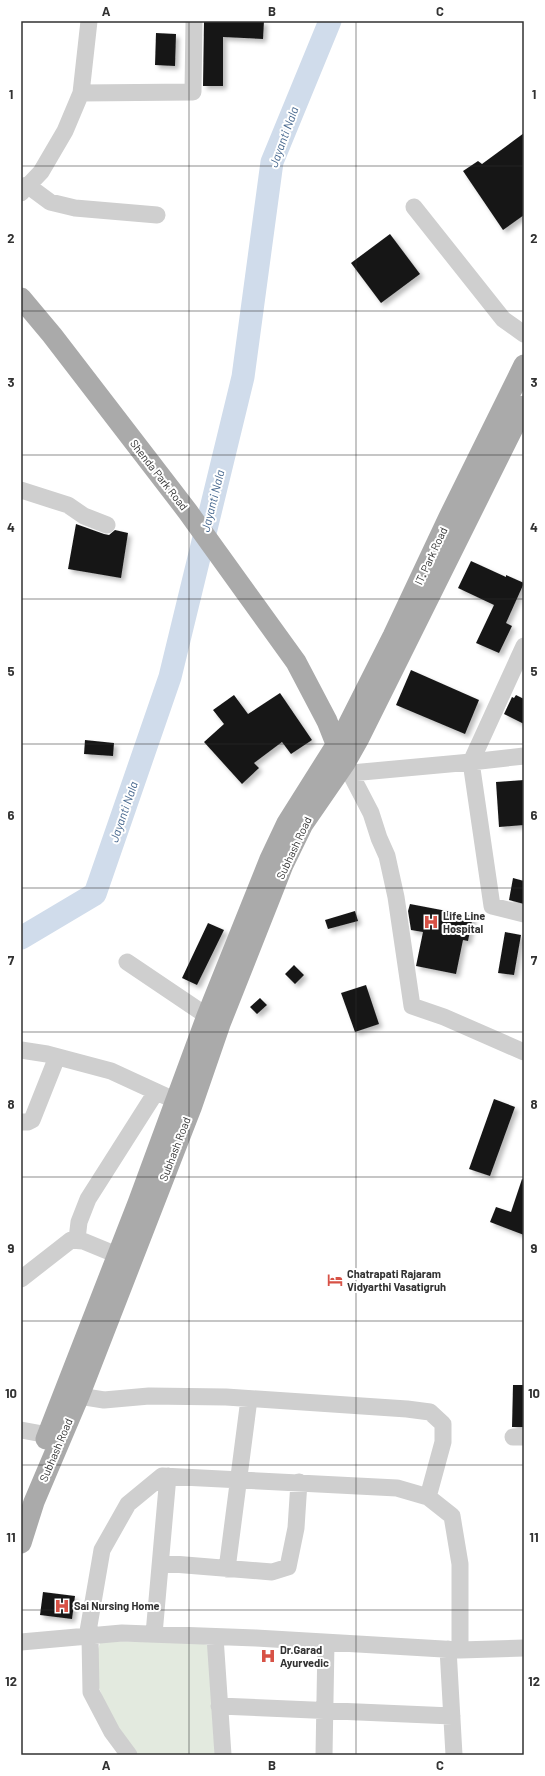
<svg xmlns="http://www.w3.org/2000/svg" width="545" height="1776" font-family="Barlow,sans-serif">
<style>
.green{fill:#e3eadf}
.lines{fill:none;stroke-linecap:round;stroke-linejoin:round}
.river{stroke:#d0dceb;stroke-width:23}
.building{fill:#191919;filter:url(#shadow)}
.minor{stroke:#cfcfcf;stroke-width:17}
.major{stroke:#aaa;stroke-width:21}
.grid{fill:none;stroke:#323232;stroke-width:1;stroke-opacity:0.55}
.labels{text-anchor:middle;stroke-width:4;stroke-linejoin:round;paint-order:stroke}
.street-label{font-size:11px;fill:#323232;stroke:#fff}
.poi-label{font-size:11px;font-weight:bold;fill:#323232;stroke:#fff;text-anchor:start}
.water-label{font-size:12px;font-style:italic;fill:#46678e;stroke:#fff}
.neatline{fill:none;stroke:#323232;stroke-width:1.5}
.grid-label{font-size:13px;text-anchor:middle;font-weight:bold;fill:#323232}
</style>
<defs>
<filter id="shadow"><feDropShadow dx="3.5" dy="3.5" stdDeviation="2" flood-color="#0004"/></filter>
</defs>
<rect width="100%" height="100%" fill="#fff"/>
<!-- green -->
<path class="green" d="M 111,1641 L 199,1643 L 208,1645 L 215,1755 L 136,1755 L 110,1717 L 98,1685 L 98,1649 L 100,1643 Z"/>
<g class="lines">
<!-- river -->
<path class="river" d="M 21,938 L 95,894 L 170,677 L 243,377 L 272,162 L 330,21"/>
</g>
<!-- building -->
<path class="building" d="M 204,21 L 264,21 L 263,39 L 223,37 L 223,86 L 203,86 Z
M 156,33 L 176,34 L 175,66 L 155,65 Z
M 524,133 L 524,215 L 503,230 L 463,171 L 478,161 L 482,164 Z
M 390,234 L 420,274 L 381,303 L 351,263 Z
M 76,524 L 104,534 L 109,535 L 115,530 L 128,533 L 121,578 L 68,569 Z
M 471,561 L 506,577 L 506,575 L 524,583 L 506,623 L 512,626 L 499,653 L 476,643 L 494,605 L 458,588 Z
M 411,670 L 479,700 L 465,734 L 396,705 Z
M 280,693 L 312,740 L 291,754 L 282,742 L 254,763 L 259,768 L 242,784 L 204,742 L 224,724 L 213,710 L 234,695 L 248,714 Z
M 516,695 L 524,699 L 524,724 L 504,714 L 512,697 L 514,698 Z
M 85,740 L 114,743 L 113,756 L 84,754 Z
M 524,780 L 524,825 L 499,827 L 496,782 Z
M 513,878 L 524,881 L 524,904 L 509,900 Z
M 410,904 L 473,916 L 468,941 L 463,940 L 456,974 L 416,966 L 423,932 L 411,930 L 408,911 Z
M 355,911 L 358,921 L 328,929 L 325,920 Z
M 208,923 L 224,930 L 197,985 L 182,978 Z
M 505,932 L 521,935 L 514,975 L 498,973 Z
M 294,965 L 304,975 L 295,984 L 285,974 Z
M 366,985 L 379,1024 L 355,1032 L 341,993 Z
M 260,998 L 267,1005 L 257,1014 L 250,1007 Z
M 494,1099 L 515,1107 L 490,1176 L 469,1169 Z
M 522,1179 L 524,1180 L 524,1235 L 490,1222 L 496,1207 L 511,1212 Z
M 513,1385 L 524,1385 L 524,1427 L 512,1427 Z
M 43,1592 L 75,1596 L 72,1619 L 40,1615 Z"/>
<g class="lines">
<!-- minor -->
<path class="minor" d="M 81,93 L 193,92 L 194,21
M 27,185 L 50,202 L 75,208 L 157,215
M 21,193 L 41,172 L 65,131 L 81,93 L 89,21
M 414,207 L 503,319 L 524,334
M 21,490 L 68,505 L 84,516 L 107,525
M 524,756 L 471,762 L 492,906 L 524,914
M 345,763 L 371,813 L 379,838 L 387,856 L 396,897 L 412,1006 L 444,1017 L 524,1052
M 351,773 L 471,762 L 524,646
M 127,962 L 216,1022
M 21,1050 L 47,1054 L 111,1071 L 187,1106
M 21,1122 L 28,1122 L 32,1120 L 57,1057
M 77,1239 L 79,1222 L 88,1199 L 156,1092
M 21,1279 L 71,1240 L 83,1241 L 117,1255
M 79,1396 L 104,1400 L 149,1396 L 226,1397 L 407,1409 L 430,1412 L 443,1424 L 443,1442 L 428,1497
M 21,1430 L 59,1437
M 513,1437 L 524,1437
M 161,1563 L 272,1572 L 288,1567 L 296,1528 L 299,1482
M 227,1569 L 249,1399
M 154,1634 L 168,1476
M 87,1637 L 102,1550 L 128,1504 L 162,1476 L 397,1488 L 428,1497 L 452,1516 L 460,1564 L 460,1650
M 90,1637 L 91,1692 L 112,1732 L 129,1755
M 215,1637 L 223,1755
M 21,1642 L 122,1633 L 256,1638 L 460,1650 L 524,1648
M 448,1649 L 454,1755
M 219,1706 L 452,1716
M 324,1755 L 326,1643"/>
<!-- major -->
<path class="major" d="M 21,298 L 52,335 L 188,512 L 296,662 L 327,721 L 340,754
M 46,1439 L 138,1203 L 207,1016 L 270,859 L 287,823 L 345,731 L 393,636 L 449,517 L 524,365
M 21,1543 L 34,1502 L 79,1396 L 191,1108 L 220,1024 L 283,865 L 303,824 L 345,763 L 359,738 L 524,406"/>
</g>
<!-- grid -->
<path class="grid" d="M 189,21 L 189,1755M 356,21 L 356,1755M 21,166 L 524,166M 21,311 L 524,311M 21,455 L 524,455M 21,599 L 524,599M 21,744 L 524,744M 21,888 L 524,888M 21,1032 L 524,1032M 21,1177 L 524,1177M 21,1321 L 524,1321M 21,1465 L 524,1465M 21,1610 L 524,1610"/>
<!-- icons -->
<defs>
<g id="hospital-bare" transform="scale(1.2)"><path d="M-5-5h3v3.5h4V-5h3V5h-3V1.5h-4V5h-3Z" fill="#d75246" stroke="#fff" stroke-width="2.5" paint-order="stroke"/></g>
<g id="hotel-bare" transform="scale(1.2)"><path d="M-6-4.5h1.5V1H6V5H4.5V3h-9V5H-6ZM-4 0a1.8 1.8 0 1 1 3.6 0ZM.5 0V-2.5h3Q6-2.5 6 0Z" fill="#d75246" stroke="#fff" stroke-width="2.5" paint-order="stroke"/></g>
</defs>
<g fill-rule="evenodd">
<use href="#hospital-bare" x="431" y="922"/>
<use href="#hotel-bare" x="335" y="1280"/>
<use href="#hospital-bare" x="62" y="1606"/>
<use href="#hospital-bare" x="268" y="1656"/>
</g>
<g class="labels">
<!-- street labels -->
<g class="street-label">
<text transform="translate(159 475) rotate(52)" y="4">Shenda Park Road</text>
<text transform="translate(431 556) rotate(-65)" y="4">IT. Park Road</text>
<text transform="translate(294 848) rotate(-65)" y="4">Subhash Road</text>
<text transform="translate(175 1149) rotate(-69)" y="4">Subhash Road</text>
<text transform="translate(56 1450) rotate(-67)" y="4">Subhash Road</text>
</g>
<!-- poi labels -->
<g class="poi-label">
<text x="443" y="920">Life Line<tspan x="443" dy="13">Hospital</tspan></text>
<text x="347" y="1278">Chatrapati Rajaram<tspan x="347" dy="13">Vidyarthi Vasatigruh</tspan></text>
<text x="74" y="1610">Sai Nursing Home</text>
<text x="280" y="1654">Dr.Garad<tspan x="280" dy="13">Ayurvedic</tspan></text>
</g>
<!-- water labels -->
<g class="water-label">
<text transform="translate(284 137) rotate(-70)" y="4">Jayanti Nala</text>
<text transform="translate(213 501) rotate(-76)" y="4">Jayanti Nala</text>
<text transform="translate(124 812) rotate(-71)" y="4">Jayanti Nala</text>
</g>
</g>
<!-- border -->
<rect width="545" height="1776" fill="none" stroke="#ffffff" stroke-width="44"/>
<rect x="22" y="22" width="501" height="1732" class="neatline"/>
<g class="grid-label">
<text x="106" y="16">A</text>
<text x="272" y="16">B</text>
<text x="440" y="16">C</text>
<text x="11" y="99">1</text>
<text x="534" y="99">1</text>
<text x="11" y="243">2</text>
<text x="534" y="243">2</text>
<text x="11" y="387">3</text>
<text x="534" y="387">3</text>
<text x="11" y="532">4</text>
<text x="534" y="532">4</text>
<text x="11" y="676">5</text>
<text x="534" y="676">5</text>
<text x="11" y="820">6</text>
<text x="534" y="820">6</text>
<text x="11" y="965">7</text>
<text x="534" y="965">7</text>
<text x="11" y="1109">8</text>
<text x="534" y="1109">8</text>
<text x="11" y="1253">9</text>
<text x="534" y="1253">9</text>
<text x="11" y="1398">10</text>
<text x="534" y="1398">10</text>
<text x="11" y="1542">11</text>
<text x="534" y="1542">11</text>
<text x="11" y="1686">12</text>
<text x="534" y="1686">12</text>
<text x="106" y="1770">A</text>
<text x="272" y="1770">B</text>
<text x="440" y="1770">C</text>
</g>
</svg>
